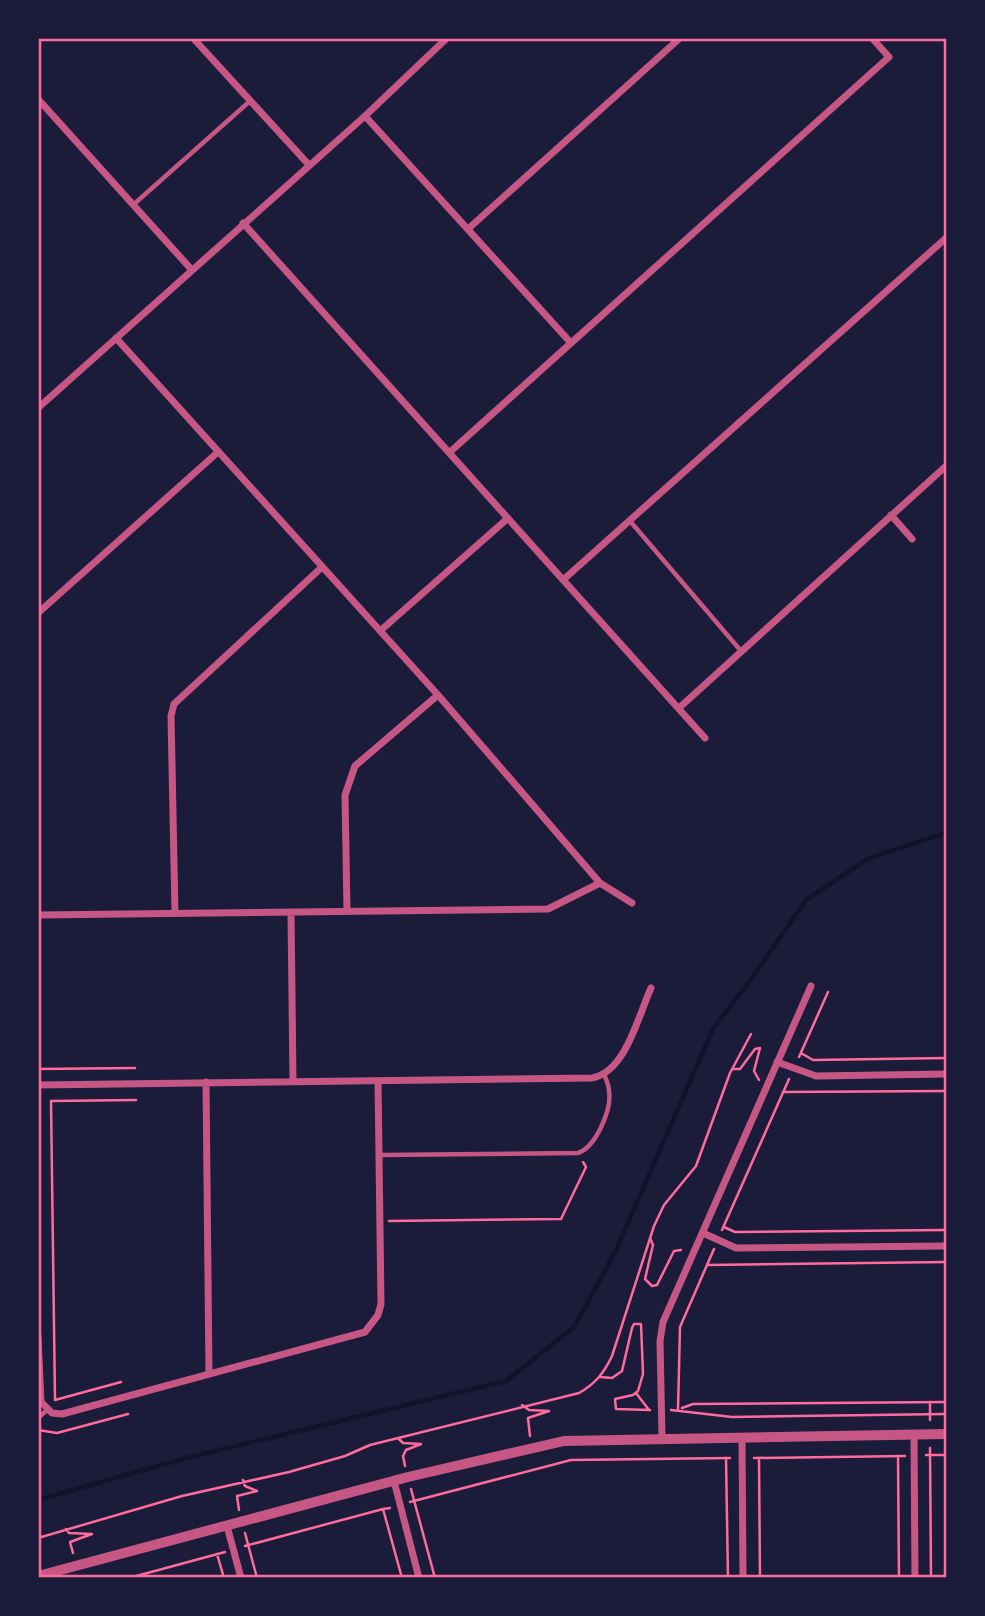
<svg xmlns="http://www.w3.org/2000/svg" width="985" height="1616" font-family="'Public Sans',sans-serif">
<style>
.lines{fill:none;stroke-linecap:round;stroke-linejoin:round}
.stream{stroke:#12122b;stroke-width:4.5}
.path{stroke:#ff6b9d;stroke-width:2.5}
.service{stroke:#c65784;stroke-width:4.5}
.minor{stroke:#c65784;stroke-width:7}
.tertiary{stroke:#c65784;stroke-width:10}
.neatline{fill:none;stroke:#ff6b9d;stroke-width:2.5}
</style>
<rect width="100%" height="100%" fill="#1b1b3a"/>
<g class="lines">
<!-- stream -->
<path class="stream" d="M 38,1500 L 186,1458 L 506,1381 L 575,1326 L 616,1250 L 713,1029 L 755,974 L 806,900 L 869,858 L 946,833"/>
<!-- path -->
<path class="path" d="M 801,1053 L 813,1060 L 946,1058
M 799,1057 L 828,992
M 38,1069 L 135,1068
M 733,1069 L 740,1069 L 755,1049 L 760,1048 L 754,1071 L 759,1080
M 783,1092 L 946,1091
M 389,1221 L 561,1219 L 586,1167 L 583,1162
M 724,1227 L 735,1232 L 946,1230
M 722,1230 L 789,1079
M 650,1238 L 653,1245 L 645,1279 L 652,1286 L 657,1285 L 674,1251 L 681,1250
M 707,1265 L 714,1249
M 600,1377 L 612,1378 L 622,1371 L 632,1328 L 634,1324 L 641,1324 L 643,1374 L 638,1391 L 633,1395 L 615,1399 L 616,1409 L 650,1410
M 121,1382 L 55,1400 L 51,1101 L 136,1100
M 636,1393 L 649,1410
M 930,1402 L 930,1420
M 522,1405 L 529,1410 L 549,1411 L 528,1418 L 530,1436
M 682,1408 L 693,1404 L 946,1402
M 678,1409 L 680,1327 L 707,1265 L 946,1262
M 671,1410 L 732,1417 L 946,1414
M 38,1430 L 57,1433 L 128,1414
M 398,1438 L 403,1443 L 421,1444 L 406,1450 L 403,1456 L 405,1466
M 930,1448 L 931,1578
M 926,1455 L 946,1455
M 898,1456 L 899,1578
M 726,1458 L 728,1578
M 754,1458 L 905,1456
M 759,1458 L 760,1578
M 411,1489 L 435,1578
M 410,1502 L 571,1460 L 730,1458
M 390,1508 L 383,1509 L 402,1578
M 239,1510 L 237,1496 L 257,1491 L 245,1486 L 243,1480
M 66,1529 L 69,1533 L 92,1534 L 70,1542 L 73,1553
M 245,1533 L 257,1578
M 38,1538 L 182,1496 L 289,1472 L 345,1456 L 370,1445 L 579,1393 C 595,1384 604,1373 612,1356 L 654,1226 L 664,1205 L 696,1166 L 730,1073 L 751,1034
M 245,1546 L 383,1509
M 217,1554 L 224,1578
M 129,1578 L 225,1552"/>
<!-- service -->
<path class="service" d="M 133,205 L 250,101
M 630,521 L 741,651
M 380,1155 L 578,1153 C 596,1147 612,1109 609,1091 C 609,1085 606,1079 604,1074
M 38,1418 L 47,1410"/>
<!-- minor -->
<path class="minor" d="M 193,38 L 309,165
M 38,99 L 191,269
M 365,116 L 571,343
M 243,223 L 705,738
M 468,229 L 680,38
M 116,338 L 438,695 L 600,883
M 38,408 L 365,116 L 447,38
M 450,452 L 889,57 L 872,38
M 891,515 L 912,539
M 563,580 L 946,238
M 38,613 L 218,452
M 380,631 L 508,518
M 679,708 L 946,466
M 347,911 L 345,795 L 355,766 L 438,695
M 175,912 L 171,716 L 174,704 L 321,568
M 291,912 L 293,1081
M 38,915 L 548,909 L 600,883 L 632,903
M 777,1062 L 816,1076 L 946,1074
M 206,1082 L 209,1374
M 38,1085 L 592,1078 C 626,1072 638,1016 651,988
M 703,1233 L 736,1248 L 946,1246
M 38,1336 L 41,1402 L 52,1413 L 62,1414 L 365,1332 L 378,1315 L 381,1304 L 378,1081
M 914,1435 L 915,1578
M 662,1437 L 660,1341 L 663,1322 L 811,986
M 742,1437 L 743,1578
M 394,1481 L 419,1578
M 227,1526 L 241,1578"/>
<!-- tertiary -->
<path class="tertiary" d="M 38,1576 L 408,1477 L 564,1441 L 946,1434"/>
</g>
<!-- border -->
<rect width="985" height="1616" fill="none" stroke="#1b1b3a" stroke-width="80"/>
<rect x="40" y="40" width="905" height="1536" class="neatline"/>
</svg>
